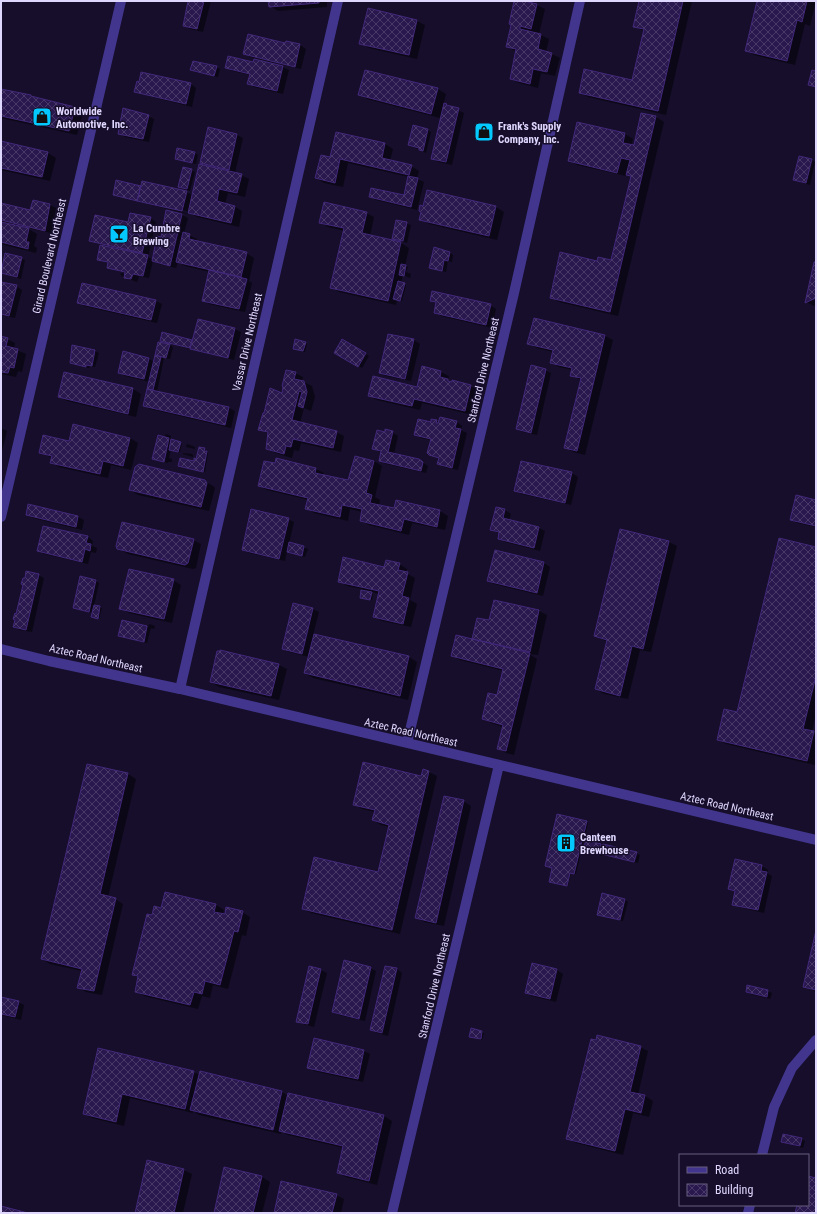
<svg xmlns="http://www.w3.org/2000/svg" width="817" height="1214" font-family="'Roboto Condensed',sans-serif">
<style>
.shadow{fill:#0007}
.building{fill:url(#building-cross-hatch);stroke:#42287b}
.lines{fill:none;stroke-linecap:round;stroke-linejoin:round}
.minor{stroke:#42358d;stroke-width:10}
.tertiary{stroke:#42358d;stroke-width:10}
.labels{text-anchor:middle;stroke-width:3;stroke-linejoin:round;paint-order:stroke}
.poi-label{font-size:11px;font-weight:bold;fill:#e0d7ff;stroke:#160e2a;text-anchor:start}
.street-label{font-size:11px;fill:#e0d7ff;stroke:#160e2a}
</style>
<defs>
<pattern id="building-cross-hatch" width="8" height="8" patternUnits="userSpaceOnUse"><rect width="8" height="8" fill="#29184d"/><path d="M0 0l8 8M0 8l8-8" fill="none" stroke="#483968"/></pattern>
</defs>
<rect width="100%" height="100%" fill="#160e2a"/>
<!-- shadow -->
<path class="shadow" d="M 189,1 L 211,1 L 203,32 L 190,29 L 184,25 Z
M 267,1 L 327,1 L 327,7 L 278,11 L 270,6 L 269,2 Z
M 515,1 L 537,5 L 545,9 L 539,34 L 549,39 L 546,52 L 552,54 L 560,58 L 555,76 L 541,73 L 538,88 L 519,83 L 511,79 L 517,52 L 507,47 Z
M 640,1 L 692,1 L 666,115 L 588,97 L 580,92 L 633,81 L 644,31 L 634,26 Z
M 758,1 L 816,1 L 810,26 L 805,24 L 795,65 L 754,55 L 746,50 Z
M 417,21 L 425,25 L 417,59 L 369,48 L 361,43 Z
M 287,42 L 300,45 L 306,49 L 301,69 L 250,57 L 245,53 L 286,44 Z
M 254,60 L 283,67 L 289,70 L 283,94 L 254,87 L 249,84 L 251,75 L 232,71 L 227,68 L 254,63 Z
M 216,67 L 220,69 L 218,77 L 195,72 L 191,70 Z
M 365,71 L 438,89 L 446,94 L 440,118 L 367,99 L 359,94 Z
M 191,84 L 196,88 L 192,107 L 141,94 L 136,91 Z
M 1,89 L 31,96 L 34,98 L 75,108 L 83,112 L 77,135 L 1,118 Z
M 445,104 L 464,113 L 452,165 L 438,162 L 432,158 Z
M 642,114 L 656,117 L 664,122 L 618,316 L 559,302 L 551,297 L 598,262 L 612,261 L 632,177 L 626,173 L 626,176 L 577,165 L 569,160 L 625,134 L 633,139 L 631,146 L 634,146 Z
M 148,116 L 154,119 L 149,142 L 125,137 L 119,133 Z
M 209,128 L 237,135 L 243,138 L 235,173 L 241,175 L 249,179 L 245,197 L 228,193 L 225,204 L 234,206 L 242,211 L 239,227 L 197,217 L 188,212 L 188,214 L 144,203 L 187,213 L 187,211 L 143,201 L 143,203 L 118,197 L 114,195 L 141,187 L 186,192 L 193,195 L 207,166 L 201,163 Z
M 428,130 L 431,132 L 426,153 L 409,145 Z
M 337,133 L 385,144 L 393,149 L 390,161 L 411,166 L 419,171 L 417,179 L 424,182 L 417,210 L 376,200 L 370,197 L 405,197 L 409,177 L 348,163 L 343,187 L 324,183 L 316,178 L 331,158 Z
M 1,142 L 48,153 L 56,158 L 50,181 L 1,170 Z
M 195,153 L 198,155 L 196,164 L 179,160 L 176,158 Z
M 812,160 L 815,162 L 810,185 L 794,180 Z
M 191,170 L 195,172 L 190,191 L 183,189 L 179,187 Z
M 427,191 L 496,207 L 504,212 L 497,240 L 429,224 L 421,219 Z
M 34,201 L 50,205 L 56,208 L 51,233 L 27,228 L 37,234 L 34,246 L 37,248 L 36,253 L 1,244 L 1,204 L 31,211 Z
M 167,212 L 182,215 L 188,218 L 184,233 L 189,235 L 197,239 L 197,242 L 246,253 L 254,258 L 249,281 L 252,283 L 245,312 L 209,304 L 203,300 L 210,272 L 185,266 L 178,262 L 176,268 L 159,264 L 153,261 L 149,278 L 139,276 L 137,282 L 126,278 L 126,273 L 114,270 L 108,267 L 109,263 L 98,259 L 101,245 L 90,240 L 129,223 L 150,218 L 156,222 L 148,257 L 153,260 L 162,238 Z
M 366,213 L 374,217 L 370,236 L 401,243 L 409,248 L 405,266 L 408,267 L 406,272 L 411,274 L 410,278 L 403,275 L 401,283 L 406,285 L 402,301 L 397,300 L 396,305 L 339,292 L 331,287 L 345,231 L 328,227 L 320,222 Z
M 397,221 L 411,225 L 407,243 L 393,238 Z
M 450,253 L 453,255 L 452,262 L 448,261 L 446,272 L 430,267 Z
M 6,255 L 25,260 L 21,279 L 2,273 Z
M 816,263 L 816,306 L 814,306 L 806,302 Z
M 123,273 L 125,276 L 123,277 L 120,274 Z
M 1,283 L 16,286 L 22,290 L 15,318 L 1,315 Z
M 431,300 L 490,305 L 496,309 L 492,328 L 441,316 L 435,312 L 437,304 Z
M 156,301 L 162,304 L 157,323 L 84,306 L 78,302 Z
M 198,320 L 235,329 L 241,332 L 234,360 L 167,343 L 173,347 L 170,359 L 164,358 L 157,392 L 229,408 L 235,411 L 231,428 L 150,409 L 144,405 L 150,382 L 125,376 L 119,373 L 149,359 L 154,362 L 158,343 L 167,344 L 161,341 L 193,341 Z
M 389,335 L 414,340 L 420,344 L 411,381 L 386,376 L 380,372 Z
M 605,336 L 613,340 L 585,455 L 573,452 L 565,447 L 581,380 L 571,375 L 573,370 L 559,367 L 551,362 L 553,352 L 537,348 L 529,344 Z
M 1,337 L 7,339 L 15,343 L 14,349 L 26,354 L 22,372 L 18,371 L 16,377 L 1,374 Z
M 343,341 L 369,356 L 362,368 L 336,353 Z
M 305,343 L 307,344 L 305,352 L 296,349 Z
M 73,346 L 95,351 L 99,353 L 95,367 L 90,366 L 89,368 L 71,362 Z
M 423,368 L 441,372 L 449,376 L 448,380 L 453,383 L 470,386 L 478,390 L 473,415 L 422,403 L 420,410 L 377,400 L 369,396 L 418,388 Z
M 545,370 L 551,373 L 537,435 L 523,432 L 517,429 Z
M 65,373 L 133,389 L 141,394 L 136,417 L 67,401 L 59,397 Z
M 295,373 L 303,377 L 302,381 L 312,386 L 315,397 L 311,411 L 304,408 L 300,423 L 336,432 L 344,436 L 341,452 L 301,443 L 299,451 L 294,450 L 292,458 L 275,453 L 267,449 L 269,434 L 260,429 Z
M 436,421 L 440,423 L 457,422 L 462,426 L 461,430 L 467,433 L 458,470 L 444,467 L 439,464 L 440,459 L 430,455 L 431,440 L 421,438 L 416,435 L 432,423 Z
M 1,428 L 7,431 L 1,455 Z
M 392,432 L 398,436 L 394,454 L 419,460 L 428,466 L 426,473 L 386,464 L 380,461 L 382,453 L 374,449 L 385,433 Z
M 166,434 L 171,436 L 170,440 L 182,443 L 180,452 L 171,449 L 169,458 L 172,459 L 172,462 L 168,462 L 168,463 L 153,459 Z
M 130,438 L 138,443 L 131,470 L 111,465 L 108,478 L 59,467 L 51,462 L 52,458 L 40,452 L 70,442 Z
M 187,444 L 195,447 L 195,449 L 186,447 Z
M 204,449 L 206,450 L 205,452 L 208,453 L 205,472 L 179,466 L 195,462 Z
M 183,453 L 192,454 L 193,455 L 193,457 L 183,454 Z
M 355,457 L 374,461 L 382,466 L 375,497 L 380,500 L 379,506 L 395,509 L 440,511 L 448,516 L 445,530 L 412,523 L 409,535 L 369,525 L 361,521 L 363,512 L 350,509 L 348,521 L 314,513 L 307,508 L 309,500 L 267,490 L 259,486 L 316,469 L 324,473 L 323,476 L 349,481 Z
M 522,462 L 572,473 L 578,477 L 571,505 L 521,494 L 515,490 Z
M 205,481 L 213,486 L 215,488 L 209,511 L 138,495 L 130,490 Z
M 816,501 L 816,527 L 797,523 L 791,520 Z
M 29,505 L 78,517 L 84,520 L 82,530 L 33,518 L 27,515 Z
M 497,508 L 505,510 L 511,514 L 509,520 L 539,528 L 545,531 L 540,551 L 505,542 L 499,539 L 500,534 L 492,530 Z
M 288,519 L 294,522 L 289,544 L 308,549 L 305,557 L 292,554 L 287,551 L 285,561 L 249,553 L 243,550 Z
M 621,530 L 669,542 L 677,546 L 651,652 L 640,650 L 628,699 L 604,694 L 596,689 L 608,642 L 595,636 Z
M 88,537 L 93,541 L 92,546 L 97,548 L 96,553 L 91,552 L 88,564 L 44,554 L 38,551 Z
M 193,540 L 201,544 L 196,568 L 193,569 L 128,554 L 119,549 Z
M 816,548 L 816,713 L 812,732 L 816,734 L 816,760 L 815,765 L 726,744 L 718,740 L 737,713 Z
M 495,551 L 544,563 L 550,567 L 543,596 L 494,584 L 488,581 Z
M 399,564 L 407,569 L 406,573 L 415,578 L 410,600 L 417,604 L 411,627 L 382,621 L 374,616 L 379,594 L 369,591 L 373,594 L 372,600 L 362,598 L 361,597 L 362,589 L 347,586 L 339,581 Z
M 38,575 L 44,578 L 32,632 L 20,630 L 14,626 L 15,614 L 17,615 Z
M 173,580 L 181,585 L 172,623 L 129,613 L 121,608 Z
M 96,581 L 99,583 L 94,606 L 102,608 L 99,619 L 94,618 L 93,613 L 74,608 Z
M 294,604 L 313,609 L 319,612 L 313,635 L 409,657 L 417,662 L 408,700 L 313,678 L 305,673 L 309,657 L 289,652 L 283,649 Z
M 539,611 L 547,615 L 538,655 L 529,654 L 537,659 L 514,755 L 506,753 L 498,748 L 503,727 L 491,723 L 483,719 L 497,696 L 504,671 L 460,660 L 452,656 L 480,642 L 474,638 L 490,622 Z
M 149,624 L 155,626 L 154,629 L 151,628 L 147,643 L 123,637 L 119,635 L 147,627 L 148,628 Z
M 279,665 L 287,669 L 279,700 L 219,687 L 211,682 Z
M 88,765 L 128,774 L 136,779 L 108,897 L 115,899 L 123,904 L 102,995 L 86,992 L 78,987 L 82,971 L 50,964 L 42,959 Z
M 429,772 L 437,776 L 400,934 L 311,913 L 303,909 L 379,873 L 390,827 L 381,825 L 373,820 L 375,812 L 362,809 L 354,804 L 422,777 Z
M 463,801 L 471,806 L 444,926 L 424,922 L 416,917 Z
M 586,822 L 588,823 L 576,874 L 571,873 L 568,886 L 551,882 Z
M 586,841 L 604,846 L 636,853 L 640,855 L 638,863 L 603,854 L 602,856 L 588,853 L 584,851 Z
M 736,860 L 762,866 L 768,870 L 767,873 L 772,876 L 764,913 L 739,907 L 733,904 L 736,892 L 729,889 Z
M 624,899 L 628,902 L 623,921 L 602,916 L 598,914 Z
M 216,905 L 224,910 L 222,915 L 242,912 L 250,917 L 246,936 L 242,935 L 228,989 L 213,985 L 210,998 L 202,996 L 198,1009 L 144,996 L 136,991 L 139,978 L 133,974 L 152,916 L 162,909 Z
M 816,935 L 816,992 L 804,986 Z
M 532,965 L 557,970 L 563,974 L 556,1002 L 532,996 L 526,993 Z
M 370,968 L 376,971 L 365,1021 L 339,1015 L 333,1012 Z
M 397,969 L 402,973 L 388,1036 L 377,1033 L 371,1030 Z
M 321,970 L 327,973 L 314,1027 L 303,1024 L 297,1021 Z
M 748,987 L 768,991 L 772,993 L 770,999 L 750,994 L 747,992 Z
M 1,998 L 18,1002 L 24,1005 L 21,1020 L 1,1015 Z
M 471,1030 L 484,1033 L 482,1040 L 471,1037 Z
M 315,1039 L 364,1051 L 370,1054 L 363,1082 L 314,1071 L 309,1067 Z
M 640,1047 L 648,1051 L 638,1095 L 645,1096 L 653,1101 L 649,1117 L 633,1113 L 623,1155 L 576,1143 L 568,1139 Z
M 99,1050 L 193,1072 L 200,1075 L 200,1073 L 282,1092 L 288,1096 L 384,1116 L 392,1121 L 377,1185 L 346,1177 L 338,1173 L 344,1148 L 288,1135 L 281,1131 L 281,1134 L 199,1115 L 193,1111 L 193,1113 L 130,1098 L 124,1126 L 92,1118 L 84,1114 Z
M 801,1139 L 805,1141 L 803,1148 L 786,1143 L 782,1141 Z
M 148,1161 L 184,1170 L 192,1174 L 183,1213 L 136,1213 Z
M 262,1177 L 270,1182 L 262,1213 L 215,1213 Z
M 336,1195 L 344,1199 L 341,1213 L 275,1213 Z"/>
<!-- building -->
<path class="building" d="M 188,1 L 204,1 L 197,29 L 183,26 Z
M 268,1 L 319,1 L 319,3 L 269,7 Z
M 514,1 L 524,1 L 537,4 L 531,29 L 520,26 L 520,29 L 541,34 L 538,49 L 552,53 L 547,72 L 533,69 L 530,84 L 510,79 L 516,49 L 506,47 L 511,25 L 509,24 Z
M 639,1 L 683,1 L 658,111 L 579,93 L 584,69 L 632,80 L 644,29 L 633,27 Z
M 757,1 L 807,1 L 802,22 L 797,20 L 787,61 L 745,51 Z
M 368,8 L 417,20 L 409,55 L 359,44 Z
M 248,34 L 285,43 L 286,41 L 300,44 L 295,67 L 243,54 Z
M 228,56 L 253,62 L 254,59 L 283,66 L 277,91 L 247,84 L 250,74 L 225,68 Z
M 193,61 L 217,66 L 214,76 L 190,70 Z
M 365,70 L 438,88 L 431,114 L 358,95 Z
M 812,70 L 816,71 L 816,87 L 808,85 Z
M 141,72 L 191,83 L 186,104 L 134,92 L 137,81 L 139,82 Z
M 1,89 L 31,95 L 31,96 L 75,107 L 69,131 L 1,116 Z
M 444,103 L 447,104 L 446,105 L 459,108 L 446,162 L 431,159 Z
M 123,108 L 149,115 L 143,139 L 118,134 Z
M 641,113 L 656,116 L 610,312 L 550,298 L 560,252 L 597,261 L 598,257 L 611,260 L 631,176 L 626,175 L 630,160 L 621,158 L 617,173 L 568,161 L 577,122 L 625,133 L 623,143 L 634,145 Z
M 413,125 L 428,129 L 423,151 L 419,150 L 419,148 L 408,145 Z
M 208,127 L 237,134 L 229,170 L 200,163 Z
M 336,132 L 385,143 L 382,158 L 412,165 L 409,175 L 340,159 L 335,183 L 315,178 L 321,155 L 330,157 Z
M 1,141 L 48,152 L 42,177 L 1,168 Z
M 177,148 L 195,152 L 192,163 L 175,159 Z
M 799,156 L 812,159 L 806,183 L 793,180 Z
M 199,164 L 242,174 L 237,193 L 219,189 L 217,201 L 235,206 L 231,223 L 188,213 Z
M 183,167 L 192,169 L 187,189 L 178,187 Z
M 408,176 L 418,178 L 411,207 L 369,197 L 371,188 L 404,195 Z
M 116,180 L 141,186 L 137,201 L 113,195 Z
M 142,181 L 187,191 L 182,211 L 137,201 Z
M 427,190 L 496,206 L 489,236 L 419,220 L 421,212 L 419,211 L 420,205 L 423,206 Z
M 33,200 L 50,204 L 45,231 L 1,220 L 1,203 L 30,210 Z
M 324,202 L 367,212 L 362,233 L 401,242 L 388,301 L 330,288 L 344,228 L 319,223 Z
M 166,210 L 182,214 L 170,266 L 152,261 L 157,236 L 161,237 Z
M 130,213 L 151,217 L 142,253 L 89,241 L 95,215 L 128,222 Z
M 396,220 L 407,222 L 403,241 L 392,239 Z
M 1,222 L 29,228 L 26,242 L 29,242 L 28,249 L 1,242 Z
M 183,232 L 190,234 L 189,239 L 247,252 L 241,277 L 176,262 Z
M 100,245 L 148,255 L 143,276 L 133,274 L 131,279 L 124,278 L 125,272 L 107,268 L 108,262 L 97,260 Z
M 434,247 L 450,252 L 448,261 L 444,260 L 442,271 L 429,268 Z
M 5,253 L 22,257 L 17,277 L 1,273 Z
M 814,262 L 816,262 L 816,298 L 805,303 Z
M 401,264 L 406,265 L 404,276 L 399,275 Z
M 209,270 L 247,279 L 239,309 L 202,301 Z
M 398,281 L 405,283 L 400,301 L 393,299 Z
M 1,282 L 17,285 L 9,316 L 1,314 Z
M 82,283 L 156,300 L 151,320 L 77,303 Z
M 432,291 L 491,304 L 486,325 L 434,313 L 436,302 L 430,301 Z
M 534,318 L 605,335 L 577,451 L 564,448 L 581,378 L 570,376 L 572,368 L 550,363 L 553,350 L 527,344 Z
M 198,319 L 235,328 L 228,358 L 190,349 Z
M 162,332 L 192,340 L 190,348 L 160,341 Z
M 388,334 L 414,339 L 405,379 L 379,373 Z
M 1,336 L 8,338 L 6,346 L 18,349 L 14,368 L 10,367 L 8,373 L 1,372 Z
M 295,339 L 306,342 L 303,351 L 293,349 Z
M 342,339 L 366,353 L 358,367 L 334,353 Z
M 158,342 L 170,344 L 166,358 L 155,355 Z
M 72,345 L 95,350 L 92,366 L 86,365 L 86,367 L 70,363 Z
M 123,351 L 149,358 L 144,379 L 118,373 Z
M 155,355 L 161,357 L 153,390 L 147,389 Z
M 531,365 L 546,369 L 531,433 L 516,429 Z
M 422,366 L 441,371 L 440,377 L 448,379 L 448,381 L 452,382 L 452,380 L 471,385 L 465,411 L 414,399 L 412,406 L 368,396 L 373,376 L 417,387 Z
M 286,370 L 296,372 L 294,379 L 304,381 L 307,392 L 303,408 L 298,406 L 302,392 L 299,391 L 292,420 L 337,431 L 333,448 L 293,439 L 291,447 L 286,446 L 284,454 L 266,449 L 268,432 L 258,430 L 263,413 L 264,413 L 270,388 L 282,393 L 283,387 L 282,386 Z
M 64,372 L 133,388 L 128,414 L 58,397 Z
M 147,389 L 229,407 L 225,425 L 143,406 Z
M 440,417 L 457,421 L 455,428 L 461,429 L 452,468 L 437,464 L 439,458 L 429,455 L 427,453 L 431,439 L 414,435 L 418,419 L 431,422 L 431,419 L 437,420 L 436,423 L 438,423 Z
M 73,424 L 130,438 L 123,466 L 103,461 L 100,474 L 50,463 L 52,456 L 39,453 L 43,435 L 69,441 Z
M 385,429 L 393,431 L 388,452 L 419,459 L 423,462 L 421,471 L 379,461 L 381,451 L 372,449 L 377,430 L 385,432 Z
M 158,435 L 169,438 L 164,462 L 152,459 Z
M 171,439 L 181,442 L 178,452 L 169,450 Z
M 199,447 L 205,448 L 204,451 L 207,451 L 203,472 L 178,466 L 180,458 L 194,461 L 194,458 L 196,459 Z
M 355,456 L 374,461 L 366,493 L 372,495 L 370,503 L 394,508 L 396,500 L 440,510 L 437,527 L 404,519 L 401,531 L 360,521 L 362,509 L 342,505 L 340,517 L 305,509 L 308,498 L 258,486 L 264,461 L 275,463 L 276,458 L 316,468 L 315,473 L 348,480 Z
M 521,461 L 572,472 L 565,503 L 514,491 Z
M 139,464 L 205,480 L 207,483 L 201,507 L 129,490 L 135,467 Z
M 796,495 L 816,500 L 816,526 L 790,520 Z
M 28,504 L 78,516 L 76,527 L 26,515 Z
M 496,507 L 505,509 L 503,518 L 539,527 L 534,548 L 498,539 L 499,532 L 490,530 Z
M 251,509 L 289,518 L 279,559 L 242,550 Z
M 122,522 L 194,539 L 188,563 L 185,565 L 117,549 L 116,546 Z
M 43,526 L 88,536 L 86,543 L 91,544 L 90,551 L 85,549 L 82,562 L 37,551 Z
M 620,529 L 669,541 L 643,649 L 632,646 L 620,696 L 595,689 L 607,640 L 594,636 Z
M 779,538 L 816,547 L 816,676 L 803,729 L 814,731 L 807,761 L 717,740 L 724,709 L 737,712 Z
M 289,542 L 304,546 L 302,556 L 287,552 Z
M 495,550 L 544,562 L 537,593 L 487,581 Z
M 343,557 L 384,567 L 386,560 L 400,563 L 398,570 L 408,572 L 402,596 L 409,598 L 403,624 L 373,617 L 379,591 L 338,582 Z
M 129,569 L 174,579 L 164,619 L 119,609 Z
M 26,571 L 39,574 L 26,630 L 13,627 L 15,620 L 13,619 L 15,613 L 16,614 L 23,585 L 21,584 L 23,578 L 25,578 Z
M 80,576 L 96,580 L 89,612 L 73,608 Z
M 361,590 L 372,592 L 370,600 L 360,598 Z
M 494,600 L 539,610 L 530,652 L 472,639 L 477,618 L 489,620 Z
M 293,603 L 313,608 L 302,654 L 282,649 Z
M 94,605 L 100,606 L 98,619 L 91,617 Z
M 122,620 L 147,626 L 144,642 L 118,636 Z
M 314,634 L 409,656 L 400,696 L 304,673 Z
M 456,635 L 530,653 L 506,751 L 497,749 L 503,725 L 482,719 L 488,693 L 497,695 L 503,669 L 451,656 Z
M 220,650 L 279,664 L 271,696 L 210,682 L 217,651 L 220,651 Z
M 363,762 L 421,776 L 423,769 L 429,771 L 392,930 L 302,909 L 314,857 L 378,872 L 389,825 L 372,820 L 375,810 L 353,805 Z
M 87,764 L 128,773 L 100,894 L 116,898 L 94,991 L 77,988 L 82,969 L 41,959 Z
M 444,796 L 464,800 L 436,923 L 415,918 Z
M 557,814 L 587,821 L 574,874 L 570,873 L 567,886 L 549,882 L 552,868 L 545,866 Z
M 586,840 L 601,844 L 599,855 L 583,851 Z
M 603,844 L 637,852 L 634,862 L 601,854 Z
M 735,859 L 762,865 L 761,871 L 767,872 L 758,910 L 732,905 L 735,891 L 728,889 Z
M 165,892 L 216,904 L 214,912 L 225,914 L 226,907 L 243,911 L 238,932 L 234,931 L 220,985 L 205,981 L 202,994 L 194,992 L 190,1005 L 135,992 L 138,976 L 132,975 L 147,914 L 152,915 L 154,906 L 161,908 Z
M 602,893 L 625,899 L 620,920 L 597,915 Z
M 816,930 L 816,990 L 803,987 Z
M 344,960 L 371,967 L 359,1019 L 332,1012 Z
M 532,963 L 557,969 L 550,999 L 525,993 Z
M 309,966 L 321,969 L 308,1024 L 296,1022 Z
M 385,966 L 397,968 L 382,1033 L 370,1030 Z
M 747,985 L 768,990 L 767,997 L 746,992 Z
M 1,997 L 19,1001 L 15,1017 L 1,1014 Z
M 471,1028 L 482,1031 L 481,1039 L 469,1037 Z
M 597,1035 L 641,1046 L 630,1092 L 645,1095 L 641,1113 L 625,1109 L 615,1151 L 566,1139 L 591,1039 L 596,1040 Z
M 314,1038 L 364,1050 L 358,1079 L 307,1068 Z
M 98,1048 L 194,1071 L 185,1109 L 122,1094 L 116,1122 L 83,1114 Z
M 200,1071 L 282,1091 L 273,1130 L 190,1110 Z
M 288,1093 L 384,1115 L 369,1181 L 337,1173 L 343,1146 L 279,1131 Z
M 783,1134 L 802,1138 L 800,1146 L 781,1142 Z
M 147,1160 L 184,1169 L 174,1213 L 135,1213 Z
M 224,1167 L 262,1176 L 253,1213 L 214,1213 Z
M 808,1176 L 816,1178 L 816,1213 L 795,1213 L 797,1205 L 808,1205 Z
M 281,1181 L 337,1194 L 332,1213 L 274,1213 Z
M 1,1206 L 28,1213 L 1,1213 Z"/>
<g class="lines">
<!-- minor -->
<path class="minor" d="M 1,517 L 121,1
M 1,649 L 49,661 L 180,689 L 816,840
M 407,743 L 514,293 L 580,1
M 762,1155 L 774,1107 L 792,1068 L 816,1040
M 392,1213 L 499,765
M 748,1213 L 750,1205"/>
<!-- tertiary -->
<path class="tertiary" d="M 180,689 L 338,1"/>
</g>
<!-- icons -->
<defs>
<g id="shop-square" transform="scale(1)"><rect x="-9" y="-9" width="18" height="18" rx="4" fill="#03c9ff" stroke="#160e2a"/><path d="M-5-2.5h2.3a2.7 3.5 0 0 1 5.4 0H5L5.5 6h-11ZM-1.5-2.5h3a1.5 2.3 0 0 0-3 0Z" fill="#111"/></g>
<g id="bar-square" transform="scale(1)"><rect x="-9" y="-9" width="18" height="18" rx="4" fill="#03c9ff" stroke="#160e2a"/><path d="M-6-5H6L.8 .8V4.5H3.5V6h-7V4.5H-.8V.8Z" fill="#111"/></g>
<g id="building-square" transform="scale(1)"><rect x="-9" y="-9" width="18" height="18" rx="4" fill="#03c9ff" stroke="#160e2a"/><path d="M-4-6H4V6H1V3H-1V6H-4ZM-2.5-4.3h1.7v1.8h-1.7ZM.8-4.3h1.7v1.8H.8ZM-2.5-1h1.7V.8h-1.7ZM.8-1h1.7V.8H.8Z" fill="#111"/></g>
</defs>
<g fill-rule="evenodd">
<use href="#shop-square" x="42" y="117"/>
<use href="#shop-square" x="484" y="132"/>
<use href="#bar-square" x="119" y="234"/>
<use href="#building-square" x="566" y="843"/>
</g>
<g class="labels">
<!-- poi labels -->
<g class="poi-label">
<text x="56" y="115">Worldwide<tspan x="56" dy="13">Automotive, Inc.</tspan></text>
<text x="498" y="130">Frank's Supply<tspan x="498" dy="13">Company, Inc.</tspan></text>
<text x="133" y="232">La Cumbre<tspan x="133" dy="13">Brewing</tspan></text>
<text x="580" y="841">Canteen<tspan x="580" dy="13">Brewhouse</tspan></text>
</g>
<!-- street labels -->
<g class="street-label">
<text transform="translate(49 256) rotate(-77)" y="4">Girard Boulevard Northeast</text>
<text transform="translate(247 342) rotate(-77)" y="4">Vassar Drive Northeast</text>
<text transform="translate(483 370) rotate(-77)" y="4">Stanford Drive Northeast</text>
<text transform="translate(96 658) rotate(13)" y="4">Aztec Road Northeast</text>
<text transform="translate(411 732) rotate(13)" y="4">Aztec Road Northeast</text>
<text transform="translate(727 806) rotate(13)" y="4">Aztec Road Northeast</text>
<text transform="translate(434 986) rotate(-77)" y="4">Stanford Drive Northeast</text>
</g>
</g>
<!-- border -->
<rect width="817" height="1214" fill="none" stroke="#e0d7ff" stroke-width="4"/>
<!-- legend -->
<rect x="679" y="1154" width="130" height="52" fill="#160e2a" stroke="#675e7f"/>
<rect x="687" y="1167" width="20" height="6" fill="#42358d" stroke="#675e7f"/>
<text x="715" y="1174" font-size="12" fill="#e0d7ff">Road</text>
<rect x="687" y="1184" width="20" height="12" fill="url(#building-cross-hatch)" stroke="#675e7f"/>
<text x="715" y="1194" font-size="12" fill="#e0d7ff">Building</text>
</svg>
